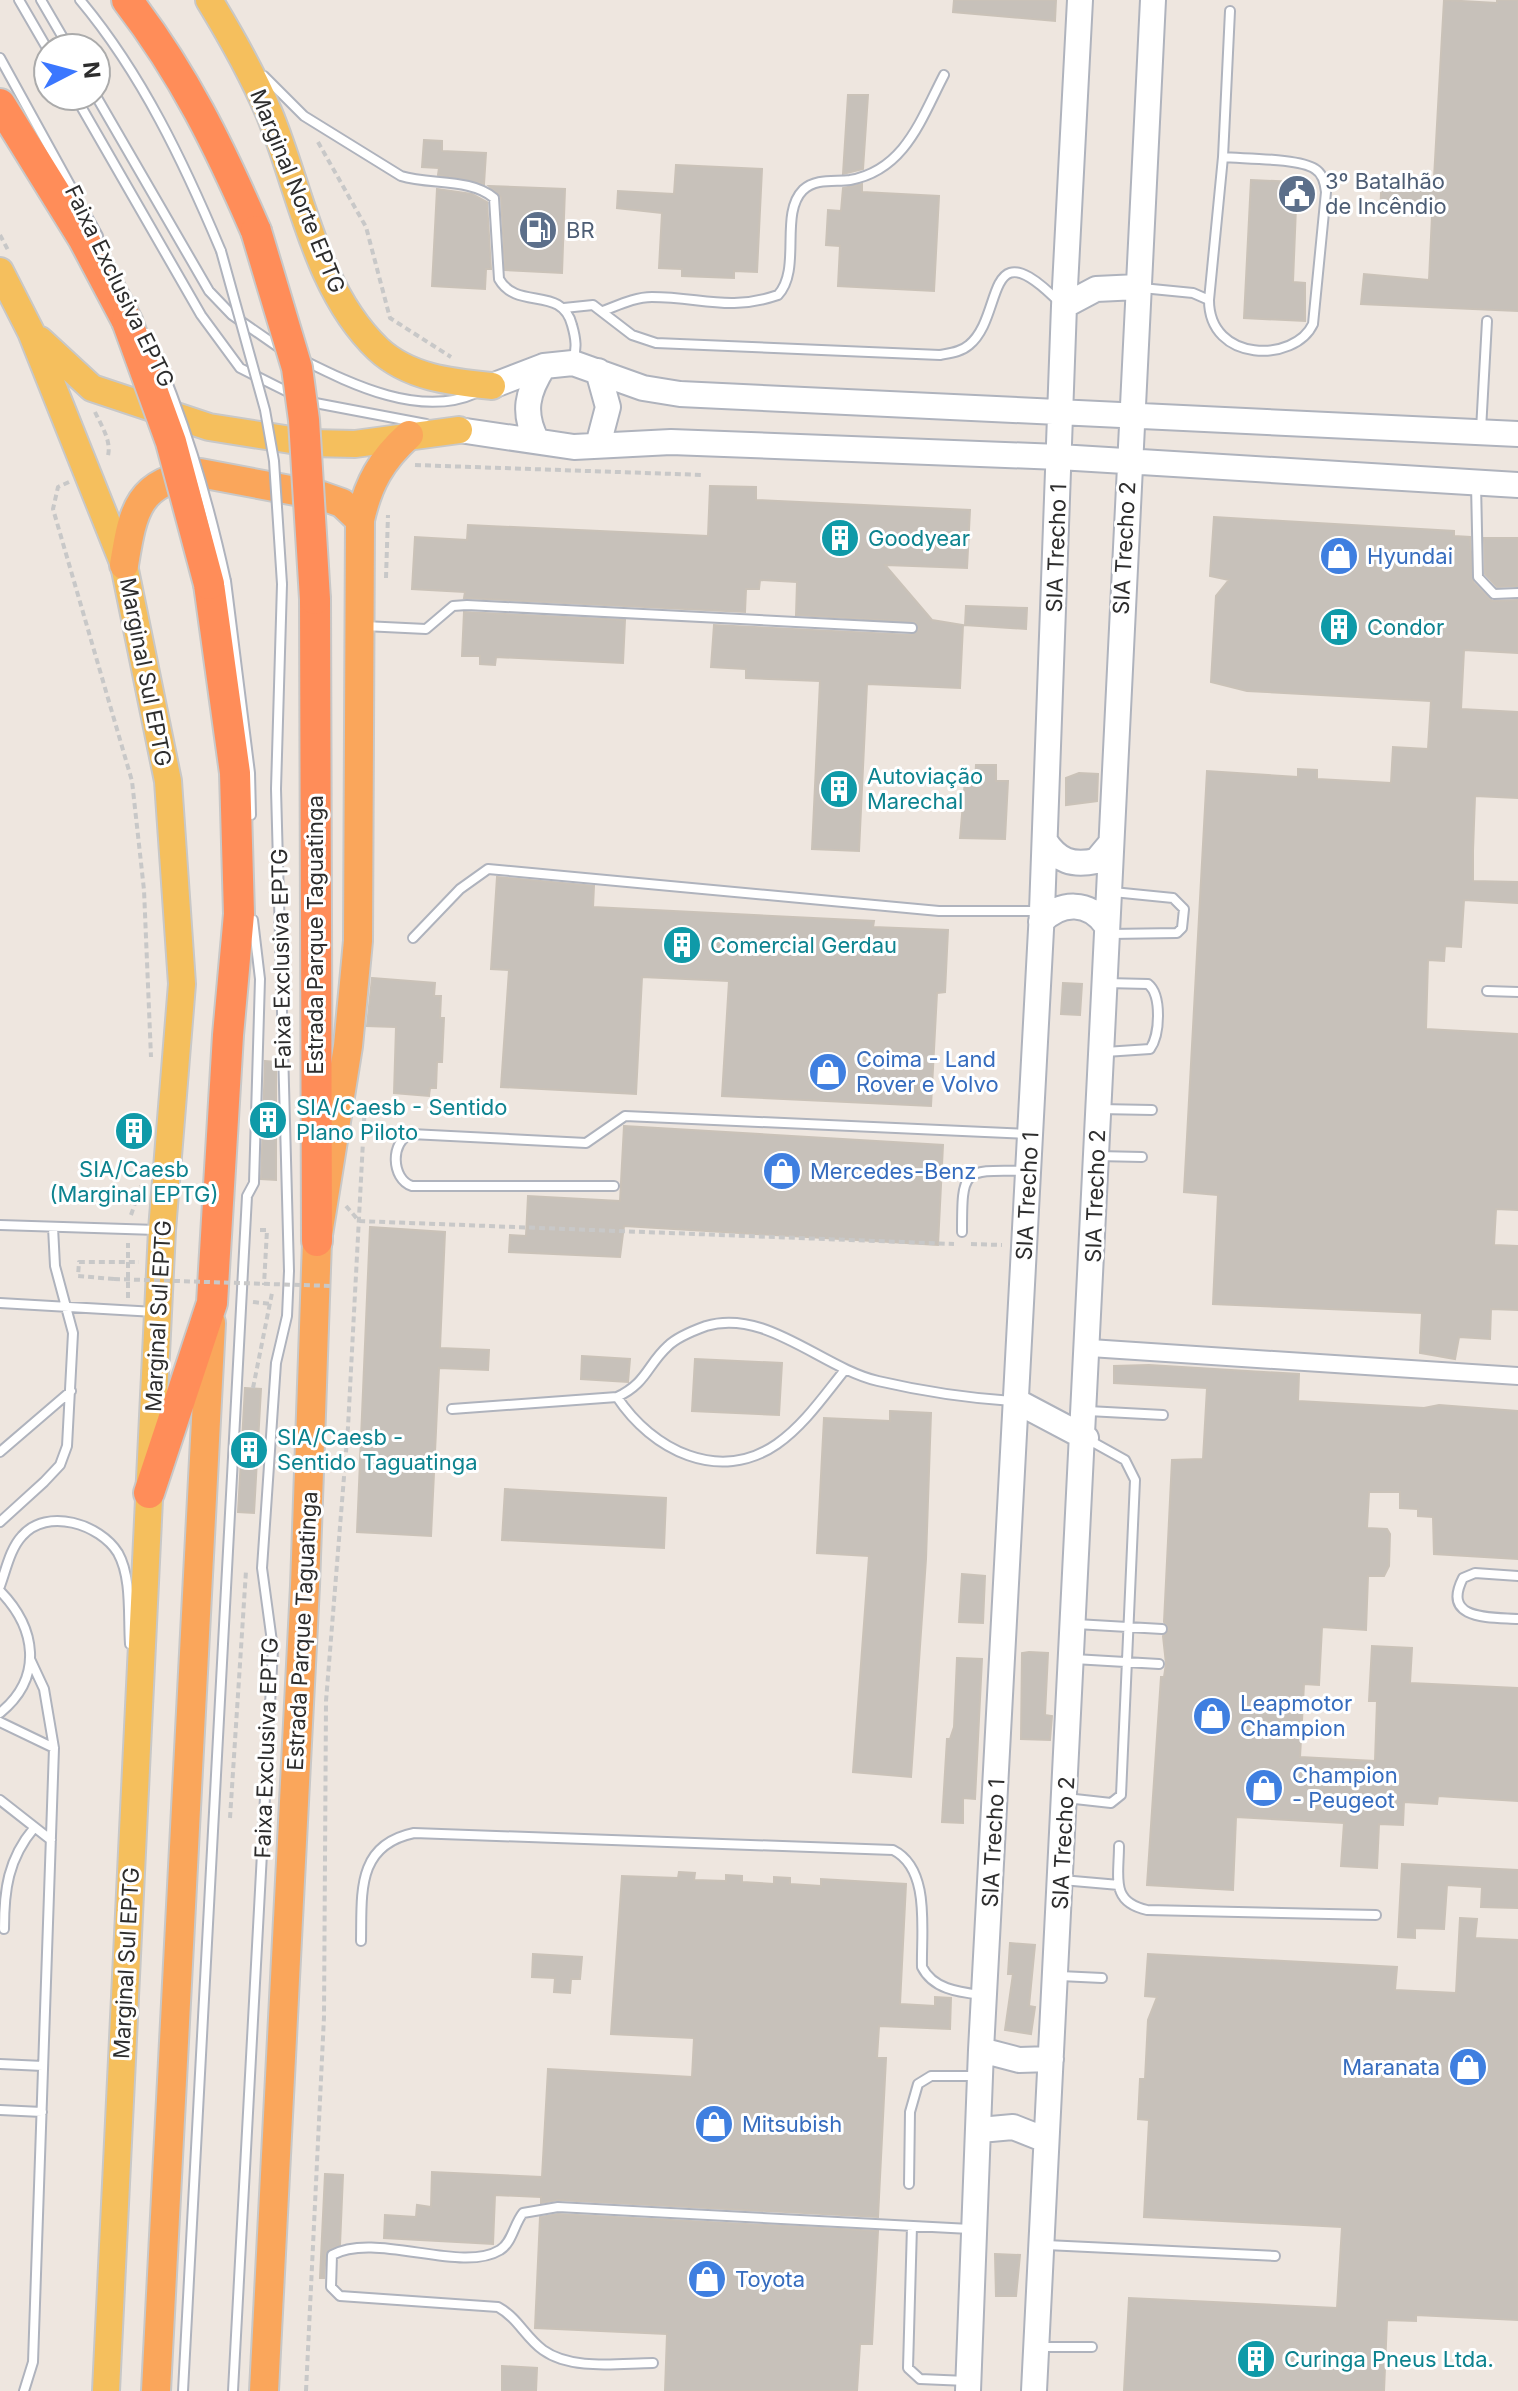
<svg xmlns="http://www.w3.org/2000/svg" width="1518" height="2391" font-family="Inter,sans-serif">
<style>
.building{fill:#c7c1ba;stroke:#cac2b8;stroke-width:2}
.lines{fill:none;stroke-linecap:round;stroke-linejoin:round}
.service-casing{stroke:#afb3bd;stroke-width:12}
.minor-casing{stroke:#afb3bd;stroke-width:20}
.secondary-casing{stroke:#afb3bd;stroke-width:28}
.primary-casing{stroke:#c8c8c8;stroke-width:30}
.trunk-casing{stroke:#c8c8c8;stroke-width:32}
.motorway-casing{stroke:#c8c8c8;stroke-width:34}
.path{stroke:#c8c8c8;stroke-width:4;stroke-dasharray:6 4;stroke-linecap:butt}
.service{stroke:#fff;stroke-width:8}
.minor{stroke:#fff;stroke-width:16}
.secondary{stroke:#fff;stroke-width:24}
.primary{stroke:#f5bf5d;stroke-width:26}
.trunk{stroke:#faa65b;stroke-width:28}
.motorway{stroke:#ff8d59;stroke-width:30}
.service-bridge-casing{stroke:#afb3bd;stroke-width:12;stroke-linecap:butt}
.motorway-bridge-casing{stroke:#c8c8c8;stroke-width:34;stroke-linecap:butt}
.path-bridge{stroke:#c8c8c8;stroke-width:4;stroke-dasharray:6 4;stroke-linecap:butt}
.service-bridge{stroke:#fff;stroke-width:8}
.motorway-bridge{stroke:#ff8d59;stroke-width:30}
.labels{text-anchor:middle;stroke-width:6;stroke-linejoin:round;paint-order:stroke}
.service-label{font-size:22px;fill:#4e5e75;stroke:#fff;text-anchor:start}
.street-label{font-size:22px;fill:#2d2d2d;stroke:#fff}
.culture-label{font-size:22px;fill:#0d838f;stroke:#fff;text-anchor:start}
.shop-label{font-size:22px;fill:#366cbe;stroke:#fff;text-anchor:start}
</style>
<rect width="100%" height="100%" fill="#eee6df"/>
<!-- building -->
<path class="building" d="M 954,0 L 1056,0 L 1055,21 L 953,12 Z
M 1444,0 L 1497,3 L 1497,0 L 1518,0 L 1518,311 L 1361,304 L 1364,274 L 1429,280 L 1432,216 L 1380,213 L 1382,175 L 1434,178 Z
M 848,95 L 868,95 L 863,169 L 843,174 Z
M 424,140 L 442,141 L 442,151 L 486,153 L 484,184 L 438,175 L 439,168 L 422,167 Z
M 676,165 L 762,169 L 757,272 L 734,271 L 734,278 L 682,276 L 682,269 L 659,268 L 662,213 L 617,208 L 618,191 L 674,194 Z
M 1251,180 L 1297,182 L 1293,282 L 1305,283 L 1305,321 L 1244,318 Z
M 862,184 L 862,192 L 939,196 L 934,291 L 838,286 L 840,246 L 826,245 L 828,210 L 841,211 L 843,188 Z
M 489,186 L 565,189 L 562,273 L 505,270 L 501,197 Z
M 437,189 L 472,194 L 487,202 L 491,269 L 486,269 L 485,289 L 432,286 Z
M 710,486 L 756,487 L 756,500 L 970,510 L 967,568 L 885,565 L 932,620 L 963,625 L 960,688 L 867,684 L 859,851 L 812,849 L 820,681 L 746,678 L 746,669 L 711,667 L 714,625 L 912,635 L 919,629 L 915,622 L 796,615 L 797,582 L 760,580 L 759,589 L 746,589 L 745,612 L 464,598 L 465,592 L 412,589 L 415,537 L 467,540 L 468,525 L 708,536 Z
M 1214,517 L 1454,531 L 1454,536 L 1470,537 L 1473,582 L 1492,601 L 1518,600 L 1518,653 L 1464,650 L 1461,709 L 1518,712 L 1518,798 L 1475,796 L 1473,851 L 1473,881 L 1518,882 L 1518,903 L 1464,900 L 1461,947 L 1445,946 L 1444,961 L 1428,960 L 1426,1029 L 1518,1034 L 1518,1210 L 1496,1209 L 1494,1245 L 1518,1246 L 1518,1310 L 1491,1309 L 1490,1339 L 1459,1337 L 1455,1359 L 1420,1353 L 1422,1313 L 1213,1304 L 1218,1195 L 1184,1192 L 1207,771 L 1298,777 L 1298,769 L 1317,770 L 1317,779 L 1391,783 L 1393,747 L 1428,749 L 1431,701 L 1247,691 L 1211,682 L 1216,596 L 1229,580 L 1210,576 Z
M 1484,538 L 1518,538 L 1518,586 L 1497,587 L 1485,574 Z
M 966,606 L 1027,608 L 1026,629 L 965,625 Z
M 464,612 L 625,620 L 623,663 L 496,657 L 495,665 L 480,664 L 480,656 L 462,656 Z
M 976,765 L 996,765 L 996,781 L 1008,781 L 1005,839 L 960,838 L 965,780 L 975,780 Z
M 1079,773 L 1098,774 L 1097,801 L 1066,805 L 1066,778 Z
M 497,877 L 594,886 L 593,907 L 874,921 L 873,927 L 948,930 L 945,992 L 937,993 L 931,1106 L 722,1096 L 729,981 L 642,977 L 636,1094 L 501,1087 L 509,970 L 491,969 Z
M 372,978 L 435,983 L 434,996 L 441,996 L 440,1018 L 444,1018 L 442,1062 L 437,1062 L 436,1088 L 430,1088 L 429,1096 L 394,1093 L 396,1027 L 367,1026 Z
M 1063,983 L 1082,984 L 1080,1015 L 1061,1014 Z
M 265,1061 L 276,1062 L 276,1180 L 261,1179 Z
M 624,1126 L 943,1145 L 938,1245 L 624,1226 L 620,1257 L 509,1252 L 510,1235 L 526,1236 L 528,1196 L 620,1201 Z
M 370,1227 L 445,1232 L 440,1348 L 489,1350 L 488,1370 L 439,1368 L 431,1536 L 357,1532 Z
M 582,1356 L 630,1359 L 628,1382 L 581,1379 Z
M 695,1359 L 782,1363 L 779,1415 L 692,1411 Z
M 1149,1365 L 1299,1374 L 1298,1401 L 1424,1408 L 1439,1405 L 1518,1411 L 1518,1559 L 1434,1554 L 1433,1517 L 1418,1516 L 1418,1509 L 1400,1508 L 1400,1492 L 1369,1492 L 1367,1528 L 1387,1529 L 1390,1534 L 1389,1566 L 1384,1576 L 1368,1576 L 1366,1630 L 1322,1627 L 1319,1685 L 1304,1684 L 1300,1757 L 1375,1761 L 1377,1701 L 1369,1701 L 1372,1646 L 1412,1648 L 1410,1683 L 1518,1688 L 1518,1801 L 1438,1796 L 1437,1804 L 1404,1802 L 1403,1825 L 1379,1824 L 1377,1868 L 1341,1866 L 1344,1823 L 1236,1817 L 1233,1890 L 1147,1885 L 1161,1677 L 1164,1677 L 1166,1664 L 1163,1636 L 1169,1629 L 1164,1622 L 1172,1460 L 1203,1459 L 1207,1388 L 1114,1383 L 1114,1366 Z
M 245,1388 L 261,1389 L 254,1513 L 238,1512 Z
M 890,1411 L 931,1413 L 926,1559 L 911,1777 L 853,1772 L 869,1556 L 817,1553 L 824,1418 L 890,1421 Z
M 505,1489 L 666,1498 L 664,1548 L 502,1540 Z
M 962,1574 L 985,1576 L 983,1623 L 959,1622 Z
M 1029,1652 L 1048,1653 L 1045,1715 L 1052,1716 L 1050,1740 L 1021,1739 L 1022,1653 Z
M 957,1658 L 982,1659 L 975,1799 L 963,1798 L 963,1823 L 942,1822 L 947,1739 L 950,1739 L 954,1727 Z
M 1402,1864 L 1518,1870 L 1518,1908 L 1481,1907 L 1482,1887 L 1447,1885 L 1444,1929 L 1415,1928 L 1415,1938 L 1398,1937 Z
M 679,1872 L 695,1873 L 694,1880 L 726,1881 L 726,1875 L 742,1876 L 742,1882 L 774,1884 L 774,1877 L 790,1878 L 790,1884 L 821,1886 L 821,1879 L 906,1884 L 900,2004 L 935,2006 L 935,1997 L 951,1998 L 950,2029 L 879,2026 L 877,2058 L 886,2058 L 878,2217 L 558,2200 L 541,2203 L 541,2197 L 495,2195 L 493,2244 L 384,2238 L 385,2215 L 416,2217 L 417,2205 L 431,2207 L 432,2172 L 542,2177 L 548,2069 L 692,2077 L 694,2038 L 611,2034 L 622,1876 L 678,1878 Z
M 1460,1918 L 1477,1919 L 1475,1938 L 1518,1940 L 1518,2320 L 1416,2315 L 1416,2321 L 1387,2320 L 1384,2391 L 1124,2391 L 1129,2298 L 1337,2308 L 1342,2227 L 1144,2217 L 1149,2120 L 1138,2119 L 1140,2079 L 1145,2079 L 1148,2020 L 1157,1997 L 1145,1996 L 1148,1954 L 1397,1967 L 1395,1990 L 1456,1993 Z
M 1010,1943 L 1035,1945 L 1029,2006 L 1035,2007 L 1031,2034 L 1005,2030 L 1013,1974 L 1008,1974 Z
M 533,1954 L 582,1957 L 580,1979 L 571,1979 L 570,1993 L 554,1992 L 555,1978 L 532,1977 Z
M 325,2174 L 343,2175 L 340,2245 L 326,2252 L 324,2278 L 320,2278 Z
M 558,2214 L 878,2231 L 872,2344 L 860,2344 L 857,2391 L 665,2391 L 667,2334 L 535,2328 L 540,2217 Z
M 995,2254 L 1020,2255 L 1016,2296 L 996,2296 Z
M 502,2366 L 537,2368 L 536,2391 L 502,2391 Z"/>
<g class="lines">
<!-- service casing -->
<g class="service-casing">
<path id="service" d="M 19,0 L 48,50
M 41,0 L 69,48
M 80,0 C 142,74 184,163 221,251
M 0,58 L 98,236
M 264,76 L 304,116 L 401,176 C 430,185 471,178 494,198 L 499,279 C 517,311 562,285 572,325 C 576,339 577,348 573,362
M 75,96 L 201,315 L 240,368 L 294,395
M 96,96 L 209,291 L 232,315 L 284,351
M 1142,288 L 1193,293 L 1209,300 C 1209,363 1295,363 1313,324 L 1326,192 C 1325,183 1322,173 1315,169 C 1299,158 1243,159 1223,157 L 1230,11
M 1209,300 L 1223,157
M 564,308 L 593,305 L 632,335 L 656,343 L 940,355 C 950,353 961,352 969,345 C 1005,316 983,225 1060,303
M 603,311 C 619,305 635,297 652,297 C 701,297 728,312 778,295 C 802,269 779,214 803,190 C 816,178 835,182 850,180 C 905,170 921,119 944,75
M 303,360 C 353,385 421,418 476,393
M 310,402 L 426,424
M 1481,430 L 1487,321
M 1476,484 L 1478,577 L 1494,594 L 1518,593
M 226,581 L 250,773 L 251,815
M 364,626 L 426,629 L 453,606 L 467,605 L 912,628
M 1110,934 L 1177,933 L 1182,928 L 1184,909 L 1173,898 L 1113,892
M 413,938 L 460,889 L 488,869 L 939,911 L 1041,911
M 1487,991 L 1518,992
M 1105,1052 L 1150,1049 C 1160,1035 1162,995 1148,984 L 1106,983
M 1099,1109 L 1152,1110
M 1097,1156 L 1142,1157
M 614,1186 L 412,1186 C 391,1179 390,1141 411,1134 L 586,1143 L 625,1116 L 1029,1134
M 0,1225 L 157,1230
M 962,1232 C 962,1167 963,1170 1027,1171
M 0,1303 L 155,1312
M 617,1397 C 652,1450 719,1484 777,1444 C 804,1425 823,1397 844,1371
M 452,1409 L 617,1397 C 647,1383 647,1365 668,1346 C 677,1337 695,1330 706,1326 C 766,1308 822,1368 878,1381 C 921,1391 967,1398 1012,1401
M 1088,1411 L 1163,1415
M 0,1452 L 71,1391
M 0,1522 L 44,1482 L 60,1465 L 67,1446 L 73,1333 L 55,1266 L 53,1227
M 1518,1576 L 1475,1573 L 1463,1578 C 1441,1621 1491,1617 1518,1619
M 0,1586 C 6,1570 10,1549 22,1536 C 47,1507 100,1524 118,1553 C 132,1578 128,1616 130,1644
M 0,1591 C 36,1628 44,1677 0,1713
M 1076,1624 L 1162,1629
M 1074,1659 L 1159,1664
M 0,1722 L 54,1748
M 1066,1798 L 1111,1803 L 1121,1795 L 1135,1480 L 1125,1460 L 1089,1440
M 0,1800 L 51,1840
M 1119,1846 C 1119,1877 1110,1902 1147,1910 L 1376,1915
M 1062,1880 L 1119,1885
M 4,1929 C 4,1890 8,1859 34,1828
M 361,1941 C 362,1893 356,1845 414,1833 L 893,1850 C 931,1869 921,1931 922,1967 C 933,1989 958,1992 981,1995
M 1060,1976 L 1102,1978
M 0,2064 L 43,2066
M 0,2110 L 42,2112
M 909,2184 L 910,2112 L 918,2084 L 931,2076 L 977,2076
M 912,2226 L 908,2368 L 920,2379 L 967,2381
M 1046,2245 L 1275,2256
M 1041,2347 L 1092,2347
M 653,2363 C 620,2363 572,2371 543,2350 C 525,2337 518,2318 498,2307 L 340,2296 L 331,2287 L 332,2255 C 375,2231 461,2274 500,2250 C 512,2243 514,2224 523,2213 L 558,2207 L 970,2229
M 24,2391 L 33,2362 L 54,1748 L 44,1689 L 30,1659
M 183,2391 L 247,1196 L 254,1183 L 260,979 L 253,920
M 233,2391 L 273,1649 L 262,1568 L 276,1363 L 287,1316 L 289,1271 L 276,789 L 282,584"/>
</g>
<!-- minor casing -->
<g class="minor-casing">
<path id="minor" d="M 1090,1348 L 1518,1376"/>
</g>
<!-- secondary casing -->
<g class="secondary-casing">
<path id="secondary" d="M 1064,306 L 1096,289 L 1138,287
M 492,386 L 544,366 L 573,363 L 643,388 L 680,394 L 1518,434
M 459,430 L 574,447 L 671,442 L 1059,457 L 1518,485
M 537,441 C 522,413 527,392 544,366
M 598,445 L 608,407 L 598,371
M 1045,841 C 1058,861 1072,866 1096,861 L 1111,843
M 1041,922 C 1061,901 1089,901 1106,925
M 1016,1401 L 1086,1438
M 981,2050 L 1019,2060 L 1051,2059
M 980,2130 L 1013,2127 L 1046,2140
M 968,2391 L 981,2050 L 1042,911 L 1064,306 L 1080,0
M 1034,2391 C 1078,1594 1111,797 1153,0"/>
</g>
<!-- primary casing -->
<g class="primary-casing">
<path id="primary" d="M 209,0 C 231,36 252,73 269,113 C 301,190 315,289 378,349 C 409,378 452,382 492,386
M 0,271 L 31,332 L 124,565 L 168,781 L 182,984 L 162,1230 L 106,2391
M 40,340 L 92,388 L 209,427 L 310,443 L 355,444 L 459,430"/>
</g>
<!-- trunk casing -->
<g class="trunk-casing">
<path id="trunk" d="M 124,565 C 133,509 138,481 200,473 L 322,496 L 342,503 L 360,520
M 156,2391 L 211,1323
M 264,2391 L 305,1586 L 317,1241 L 348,1046 L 358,941 L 360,520 C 368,484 381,460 409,435"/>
</g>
<!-- motorway casing -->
<g class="motorway-casing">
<path id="motorway" d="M 127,0 C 184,74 219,146 256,231
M 0,104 L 83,238 L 127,321
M 315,599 L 317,1241
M 149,1493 L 212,1303 L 228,1035 L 239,914 L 235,773 L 209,584"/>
</g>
<!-- path -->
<path class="path" d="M 318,142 L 366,227 L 390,318 L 451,357
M 0,235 L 8,250
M 95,412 C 102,427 113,443 107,459
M 415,465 L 704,475
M 69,482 L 58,487 L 53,509 L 132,781 L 144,890 L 151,1057
M 386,578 L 388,515
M 346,1206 L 359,1221 L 954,1244
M 131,1215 L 141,1186
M 260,1230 L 267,1230 L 264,1285
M 971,1244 L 1002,1245
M 114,1279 L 78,1276 L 79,1262 L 139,1262
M 128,1298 L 128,1243
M 253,1302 L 271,1304
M 253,1388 L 272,1293
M 230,1818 L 246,1571
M 306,2391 L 324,2017 L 326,1701 L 348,1427 L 365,1103"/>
<!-- service -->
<use href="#service" class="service"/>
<!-- minor -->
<use href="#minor" class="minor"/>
<!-- secondary -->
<use href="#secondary" class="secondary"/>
<!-- primary -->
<use href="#primary" class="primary"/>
<!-- trunk -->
<use href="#trunk" class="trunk"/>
<!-- motorway -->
<use href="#motorway" class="motorway"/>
<!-- service-bridge casing -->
<g class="service-bridge-casing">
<path id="service-bridge" d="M 221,251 L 265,410 L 274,461 L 282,584
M 147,333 C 184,418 206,491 226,581"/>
</g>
<!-- motorway-bridge casing -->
<g class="motorway-bridge-casing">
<path id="motorway-bridge" d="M 256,231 L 297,368 L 304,420 L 315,599
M 127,321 L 171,442 L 209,584"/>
</g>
<!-- path-bridge -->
<path class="path-bridge" d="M 114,1279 L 332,1286"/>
<!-- service-bridge -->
<use href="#service-bridge" class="service-bridge"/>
<!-- motorway-bridge -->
<use href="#motorway-bridge" class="motorway-bridge"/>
</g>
<!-- icons -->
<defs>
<g id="civic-disc" transform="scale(2)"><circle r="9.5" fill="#5c6f8a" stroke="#fff"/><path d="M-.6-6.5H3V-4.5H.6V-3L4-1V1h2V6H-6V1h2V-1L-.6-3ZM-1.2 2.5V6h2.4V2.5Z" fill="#fff"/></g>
<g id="fuel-disc" transform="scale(2)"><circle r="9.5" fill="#5c6f8a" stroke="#fff"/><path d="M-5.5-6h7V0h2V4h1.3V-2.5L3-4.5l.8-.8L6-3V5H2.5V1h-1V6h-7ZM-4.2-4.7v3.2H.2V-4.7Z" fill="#fff"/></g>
<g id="building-disc" transform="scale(2)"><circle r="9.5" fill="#0f9aa8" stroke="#fff"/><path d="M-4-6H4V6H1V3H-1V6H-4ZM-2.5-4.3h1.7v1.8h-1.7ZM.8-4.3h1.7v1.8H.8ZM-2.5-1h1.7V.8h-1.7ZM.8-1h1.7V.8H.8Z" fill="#fff"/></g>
<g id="shop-disc" transform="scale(2)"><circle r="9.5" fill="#3f7fe0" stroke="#fff"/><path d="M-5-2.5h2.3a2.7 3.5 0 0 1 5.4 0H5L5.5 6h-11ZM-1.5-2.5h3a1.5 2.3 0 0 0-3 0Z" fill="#fff"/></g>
</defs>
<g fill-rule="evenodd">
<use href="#civic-disc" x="1297" y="194"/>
<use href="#fuel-disc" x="538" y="230"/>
<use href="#building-disc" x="840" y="538"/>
<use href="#shop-disc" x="1339" y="556"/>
<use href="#building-disc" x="1339" y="627"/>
<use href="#building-disc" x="839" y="789"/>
<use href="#building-disc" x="682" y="945"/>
<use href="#shop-disc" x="828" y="1072"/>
<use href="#building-disc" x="268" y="1120"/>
<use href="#building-disc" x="134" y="1131"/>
<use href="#shop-disc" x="782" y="1171"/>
<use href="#building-disc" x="249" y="1450"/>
<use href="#shop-disc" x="1212" y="1716"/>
<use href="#shop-disc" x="1264" y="1788"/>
<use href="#shop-disc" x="1468" y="2067"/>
<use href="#shop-disc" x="714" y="2124"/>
<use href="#shop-disc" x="707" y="2279"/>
<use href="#building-disc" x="1256" y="2359"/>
</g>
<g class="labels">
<!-- service labels -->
<g class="service-label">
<text x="1325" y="189">3º Batalhão<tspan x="1325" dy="25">de Incêndio</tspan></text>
<text x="566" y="238">BR</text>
</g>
<!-- street labels -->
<g class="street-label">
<text transform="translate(298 191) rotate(68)" y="8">Marginal Norte EPTG</text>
<text transform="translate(120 286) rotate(64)" y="8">Faixa Exclusiva EPTG</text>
<text transform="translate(1056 548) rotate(-88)" y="8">SIA Trecho 1</text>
<text transform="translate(1124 548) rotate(-87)" y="8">SIA Trecho 2</text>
<text transform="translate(146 672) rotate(79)" y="8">Marginal Sul EPTG</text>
<text transform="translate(315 935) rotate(-90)" y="8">Estrada Parque Taguatinga</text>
<text transform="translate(281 959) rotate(-91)" y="8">Faixa Exclusiva EPTG</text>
<text transform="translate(1027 1196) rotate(-87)" y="8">SIA Trecho 1</text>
<text transform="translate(1095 1196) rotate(-88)" y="8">SIA Trecho 2</text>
<text transform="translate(158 1316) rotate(-87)" y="8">Marginal Sul EPTG</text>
<text transform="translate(302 1631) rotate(-87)" y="8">Estrada Parque Taguatinga</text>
<text transform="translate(266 1748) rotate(-88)" y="8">Faixa Exclusiva EPTG</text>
<text transform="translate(993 1843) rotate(-87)" y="8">SIA Trecho 1</text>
<text transform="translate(1063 1843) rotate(-87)" y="8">SIA Trecho 2</text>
<text transform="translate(126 1963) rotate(-87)" y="8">Marginal Sul EPTG</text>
</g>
<!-- culture labels -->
<g class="culture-label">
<text x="868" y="546">Goodyear</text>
<text x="1367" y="635">Condor</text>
<text x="867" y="784">Autoviação<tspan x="867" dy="25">Marechal</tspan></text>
<text x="710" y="953">Comercial Gerdau</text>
<text x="296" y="1115">SIA/Caesb - Sentido<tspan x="296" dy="25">Plano Piloto</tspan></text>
<text x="134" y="1177" text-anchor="middle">SIA/Caesb<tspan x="134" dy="25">(Marginal EPTG)</tspan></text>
<text x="277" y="1445">SIA/Caesb -<tspan x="277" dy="25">Sentido Taguatinga</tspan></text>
<text x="1284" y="2367">Curinga Pneus Ltda.</text>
</g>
<!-- shop labels -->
<g class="shop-label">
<text x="1367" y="564">Hyundai</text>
<text x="856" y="1067">Coima - Land<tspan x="856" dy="25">Rover e Volvo</tspan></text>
<text x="810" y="1179">Mercedes-Benz</text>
<text x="1240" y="1711">Leapmotor<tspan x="1240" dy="25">Champion</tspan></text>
<text x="1292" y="1783">Champion<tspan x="1292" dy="25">- Peugeot</tspan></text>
<text x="1440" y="2075" text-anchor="end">Maranata</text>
<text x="742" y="2132">Mitsubish</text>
<text x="735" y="2287">Toyota</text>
</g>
</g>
<!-- north arrow -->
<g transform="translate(72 72) rotate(84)"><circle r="38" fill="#ffffff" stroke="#ababab" stroke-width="2"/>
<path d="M0-6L14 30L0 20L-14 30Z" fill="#3b77ff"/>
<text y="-12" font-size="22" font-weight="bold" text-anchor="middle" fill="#2d2d2d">N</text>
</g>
</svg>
